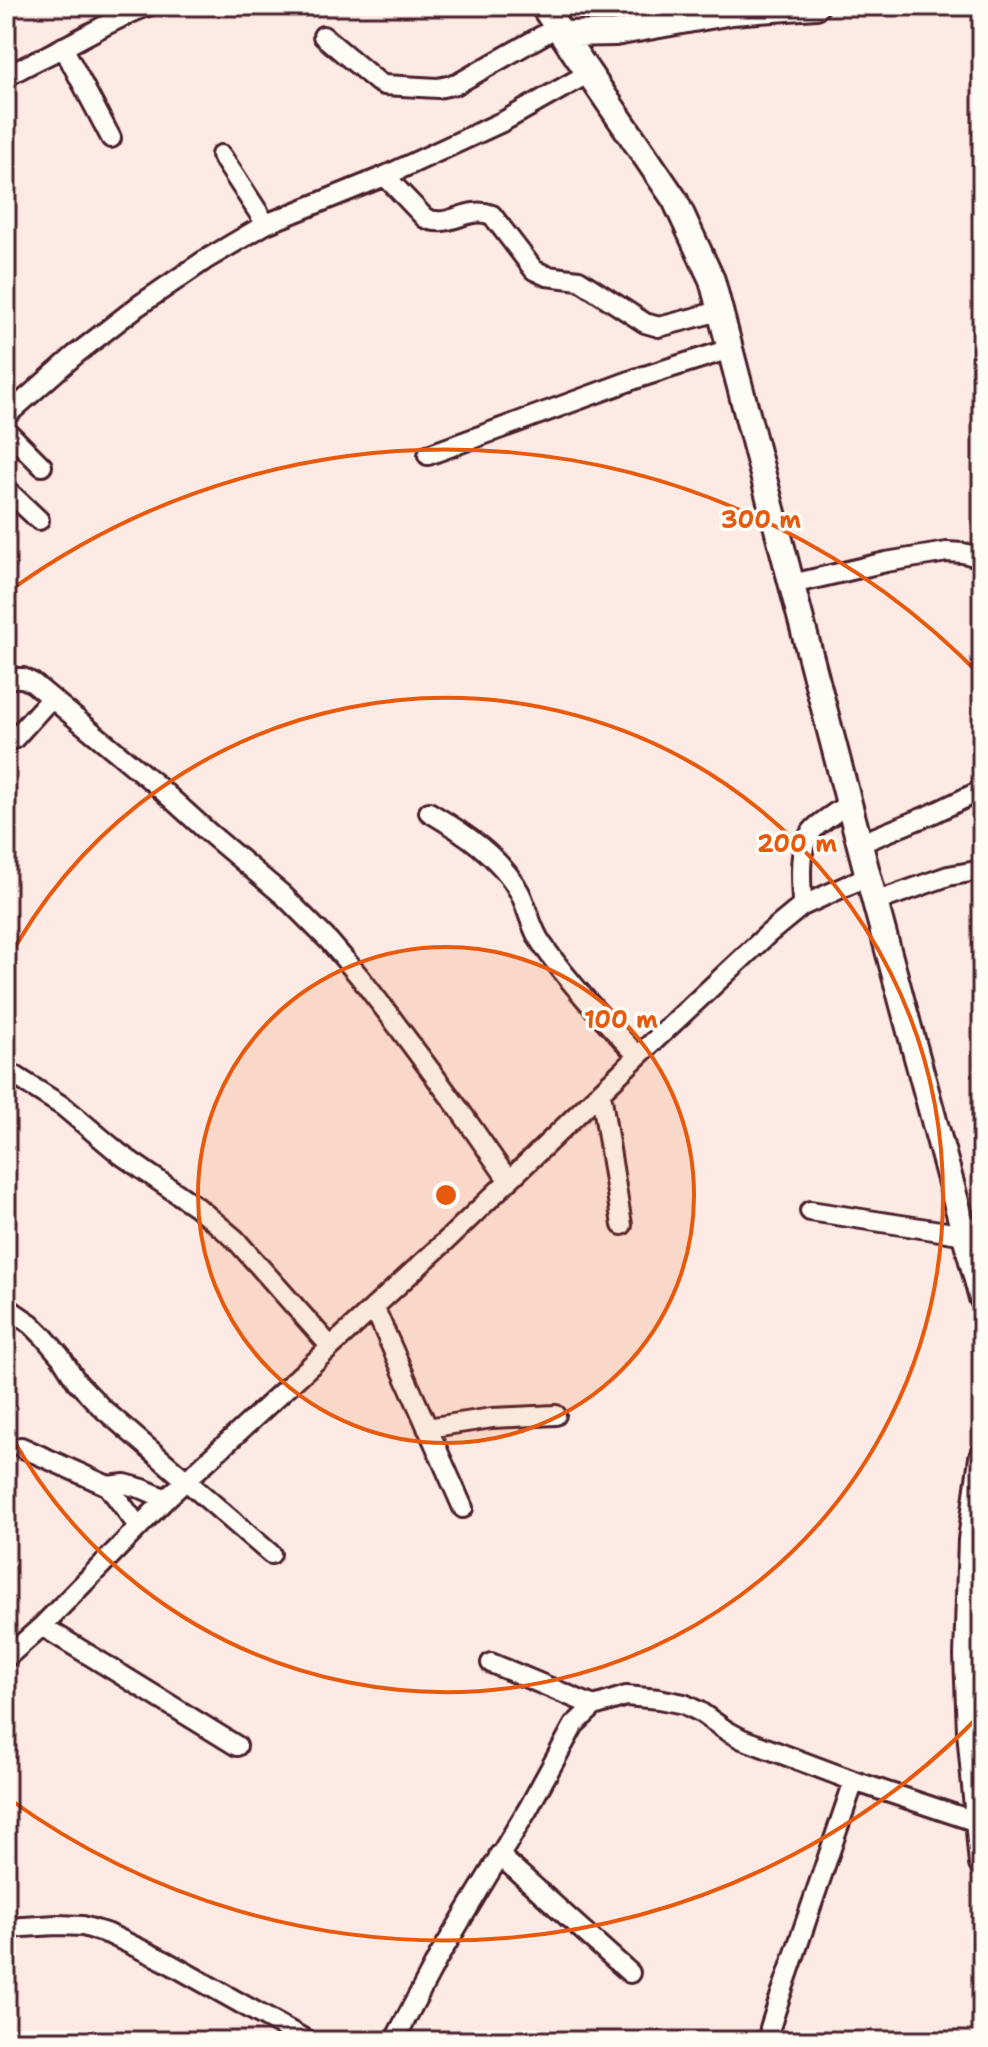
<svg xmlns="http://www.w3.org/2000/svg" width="988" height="2047" font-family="'Shantell Sans',sans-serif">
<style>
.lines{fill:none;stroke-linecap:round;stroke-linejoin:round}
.street-casing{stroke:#4a1f2b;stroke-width:24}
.secondary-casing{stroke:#4a1f2b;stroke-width:30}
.street{stroke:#fdfcf7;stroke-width:18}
.secondary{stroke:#fdfcf7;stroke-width:24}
.ring{fill:none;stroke:#e8590c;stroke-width:4}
.centre{fill:#e8590c;stroke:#fdfcf7;stroke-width:4}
.ring-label{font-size:24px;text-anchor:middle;font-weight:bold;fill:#e8590c;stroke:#fdfcf7;stroke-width:7;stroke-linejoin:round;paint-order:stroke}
</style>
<rect width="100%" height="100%" fill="#fdeae4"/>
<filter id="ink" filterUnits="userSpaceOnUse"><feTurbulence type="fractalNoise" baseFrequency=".0125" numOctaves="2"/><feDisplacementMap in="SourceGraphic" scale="16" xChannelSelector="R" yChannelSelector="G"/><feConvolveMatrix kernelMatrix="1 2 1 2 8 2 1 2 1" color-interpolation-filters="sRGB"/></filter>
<g filter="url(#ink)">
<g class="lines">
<!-- street casing -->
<g class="street-casing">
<path id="street" d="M 323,36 L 378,82 L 384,85 L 438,88 L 457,84 L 557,27
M 63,47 L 111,138
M 6,77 C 26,65 47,56 68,45 C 95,31 120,16 148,6
M 221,155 L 266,224
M 385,176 L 425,218 C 449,230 466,205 492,215 L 534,270 L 547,276 L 579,280 L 645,323 L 659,327 L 720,311
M 6,416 L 75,355 L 138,306 L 205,260 L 266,224 L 385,176 L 504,121 L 589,73
M 6,430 L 42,466
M 428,455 L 635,379 L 730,349
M 6,489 L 39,520
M 792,584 L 886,562 L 947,552 L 963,553 L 982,558
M 6,678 L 23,678 L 33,683 L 154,783 L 208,832 L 283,895 L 329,941 L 359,976 L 390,1016 L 459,1109 L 509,1181
M 14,739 L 51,698
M 429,812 C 463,832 501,857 520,893 C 528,909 531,929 542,944 C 570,984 604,1020 638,1056
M 859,844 L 934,813 L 982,790
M 875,902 L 948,876 L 982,870
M 802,906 C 802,880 795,845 817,826 C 827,818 838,811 849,803
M 6,1070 L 64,1107 L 120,1154 L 197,1207 L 235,1239 L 330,1346
M 601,1093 L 622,1225
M 810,1211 L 966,1235
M 6,1307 L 31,1324 L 44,1337 L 61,1357 L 77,1382 L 102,1408 L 271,1554
M 374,1307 L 463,1508
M 427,1428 L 492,1418 L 556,1415
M 21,1447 L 108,1486 L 125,1484 L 143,1489 L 166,1499
M 108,1486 L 138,1526
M 42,1626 L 237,1746
M 6,1658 L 42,1626 L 166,1499 L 448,1239 L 638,1056 L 768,934 L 802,906 L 868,876
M 491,1663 L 594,1706
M 499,1855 L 630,1973
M 6,1928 L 57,1925 L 83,1926 L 109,1934 L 165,1961 L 308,2041
M 394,2041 L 438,1958 L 528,1809 L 574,1725 L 594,1706 L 626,1696 L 659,1699 L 684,1704 L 700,1712 L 727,1731 L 742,1739 L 854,1781 L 977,1822
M 769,2041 L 770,2028 L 778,2003 L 854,1781"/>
</g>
<!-- secondary casing -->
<g class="secondary-casing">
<path id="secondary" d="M 543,6 L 675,200 L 712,280 L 868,876 L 982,1298
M 562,34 L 615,33 L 732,12 L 816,6
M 982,1458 L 971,1540 L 967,1656 L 970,1731 L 982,1864"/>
</g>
<!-- street -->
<use href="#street" class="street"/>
<!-- secondary -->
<use href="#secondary" class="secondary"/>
</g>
</g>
<!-- distance rings -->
<circle cx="446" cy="1195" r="248" fill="#e8590c" fill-opacity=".12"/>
<g class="ring">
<circle cx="446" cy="1195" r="248"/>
<path d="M7 962A497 497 0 1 1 7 1428"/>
<path d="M982 1713A745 745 0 0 1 8 1798M8 592A745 745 0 0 1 982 677"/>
</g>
<circle cx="446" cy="1195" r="12" class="centre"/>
<g class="ring-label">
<text x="761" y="528">300 m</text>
<text x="797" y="852">200 m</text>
<text x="621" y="1028">100 m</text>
</g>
<!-- margin -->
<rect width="988" height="2047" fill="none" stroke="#fdfcf7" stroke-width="32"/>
<rect x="16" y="16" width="956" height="2015" fill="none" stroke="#4a1f2b" stroke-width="3" filter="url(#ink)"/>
</svg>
